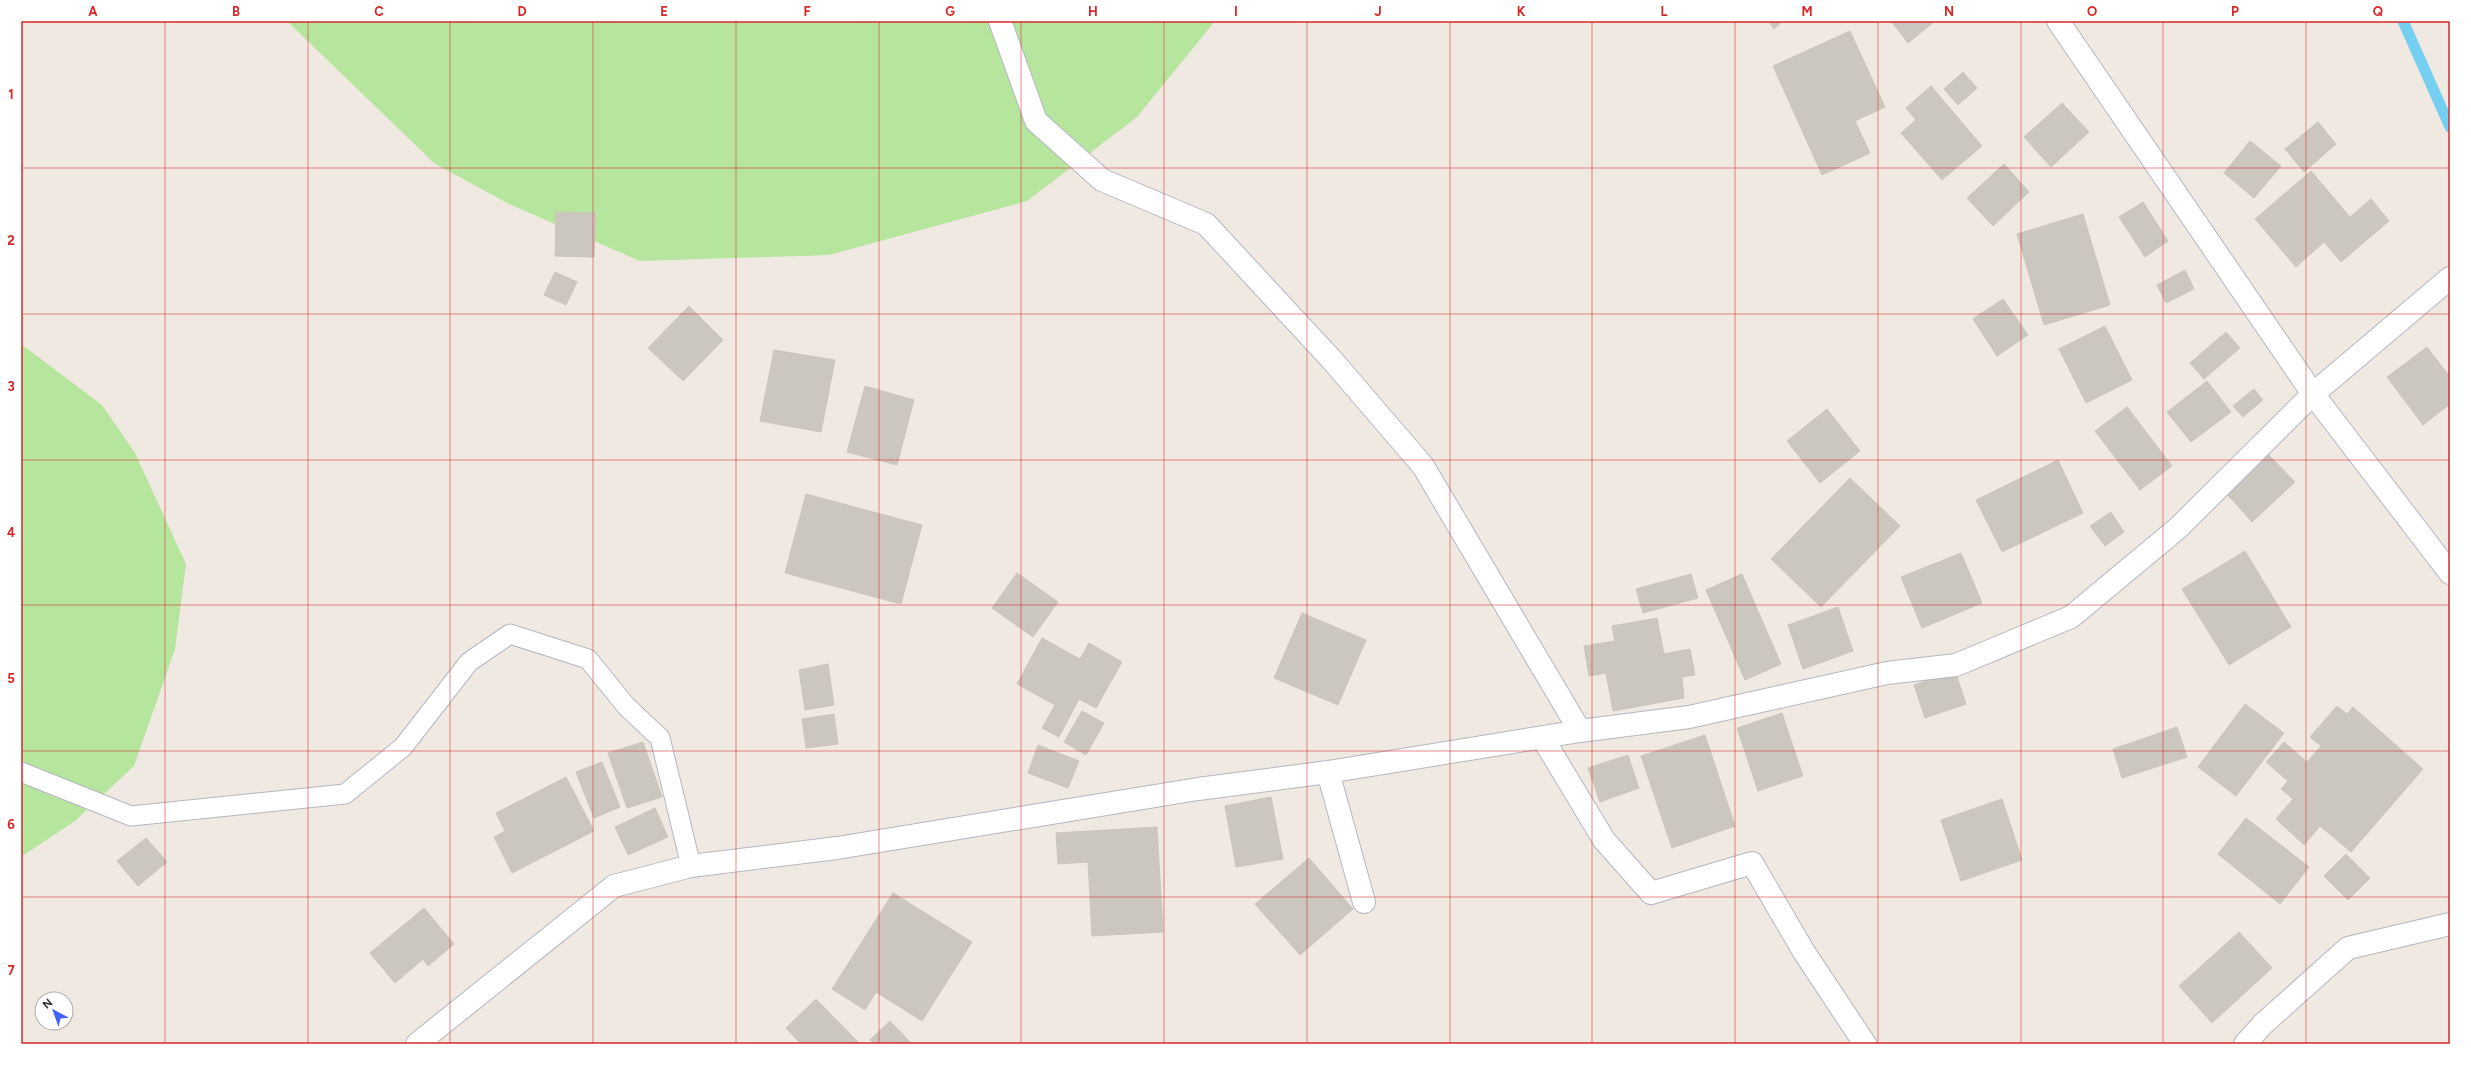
<svg xmlns="http://www.w3.org/2000/svg" width="2471" height="1065" font-family="Figtree,sans-serif">
<style>
.green{fill:#b6e59e}
.lines{fill:none;stroke-linecap:round;stroke-linejoin:round}
.stream{stroke:#75cff0;stroke-width:11}
.building{fill:#cbc7bf;stroke:#cbc5ba}
.lane-casing{stroke:#b4b7c1;stroke-width:21}
.street-casing{stroke:#b4b7c1;stroke-width:24}
.secondary-casing{stroke:#b4b7c1;stroke-width:24}
.lane{stroke:#fff;stroke-width:19}
.street{stroke:#fff;stroke-width:22}
.secondary{stroke:#fff;stroke-width:22}
.grid{fill:none;stroke:#d62828;stroke-width:1;stroke-opacity:0.55}
.neatline{fill:none;stroke:#d62828;stroke-width:1.5}
.grid-label{font-size:13px;text-anchor:middle;font-weight:bold;fill:#d62828}
</style>
<rect width="100%" height="100%" fill="#efe9e1"/>
<!-- green -->
<path class="green" d="M 287,21 L 1215,21 L 1137,117 L 1027,201 L 829,255 L 640,261 L 509,204 L 434,163 Z
M 21,344 L 102,405 L 135,453 L 186,564 L 175,649 L 134,766 L 75,821 L 21,857 Z"/>
<g class="lines">
<!-- stream -->
<path class="stream" d="M 2403,21 L 2450,127"/>
</g>
<!-- building -->
<path class="building" d="M 1768,21 L 1783,21 L 1774,29 Z
M 1891,21 L 1935,21 L 1908,43 Z
M 1850,31 L 1885,107 L 1855,121 L 1870,153 L 1822,175 L 1773,66 Z
M 1963,72 L 1977,88 L 1958,105 L 1944,89 Z
M 1931,86 L 1982,146 L 1942,180 L 1901,133 L 1916,120 L 1906,108 Z
M 2062,103 L 2089,132 L 2051,167 L 2024,137 Z
M 2318,122 L 2336,144 L 2304,172 L 2285,149 Z
M 2250,141 L 2281,166 L 2254,198 L 2224,173 Z
M 2004,164 L 2029,192 L 1993,226 L 1967,198 Z
M 2311,171 L 2350,217 L 2371,199 L 2389,221 L 2341,262 L 2324,242 L 2296,267 L 2255,219 Z
M 2143,202 L 2168,241 L 2145,257 L 2119,217 Z
M 556,212 L 596,213 L 594,257 L 555,256 Z
M 2083,214 L 2110,305 L 2044,325 L 2017,234 Z
M 2185,270 L 2194,289 L 2166,303 L 2157,285 Z
M 555,272 L 577,282 L 566,305 L 544,295 Z
M 2003,299 L 2028,335 L 1997,356 L 1973,319 Z
M 689,306 L 723,340 L 683,381 L 648,348 Z
M 2105,326 L 2132,380 L 2086,403 L 2059,349 Z
M 2226,332 L 2240,348 L 2204,379 L 2190,363 Z
M 2427,347 L 2450,377 L 2450,404 L 2423,425 L 2387,377 Z
M 774,350 L 835,360 L 821,432 L 760,421 Z
M 2207,381 L 2231,412 L 2191,442 L 2167,412 Z
M 865,386 L 914,400 L 897,465 L 847,452 Z
M 2254,389 L 2263,400 L 2243,417 L 2233,406 Z
M 2127,407 L 2172,466 L 2140,490 L 2095,431 Z
M 1827,409 L 1860,451 L 1820,483 L 1787,441 Z
M 2268,454 L 2295,482 L 2252,522 L 2226,493 Z
M 2058,460 L 2083,513 L 2002,552 L 1976,500 Z
M 1850,478 L 1900,526 L 1821,607 L 1771,559 Z
M 806,494 L 922,525 L 901,604 L 785,573 Z
M 2111,512 L 2124,532 L 2105,546 L 2090,526 Z
M 2245,551 L 2291,627 L 2229,665 L 2182,589 Z
M 1961,553 L 1982,603 L 1922,628 L 1901,577 Z
M 1017,573 L 1058,602 L 1033,637 L 992,608 Z
M 1691,574 L 1698,598 L 1643,613 L 1636,589 Z
M 1742,574 L 1781,664 L 1745,680 L 1706,590 Z
M 1838,607 L 1853,651 L 1803,669 L 1788,625 Z
M 1302,613 L 1366,640 L 1338,705 L 1274,678 Z
M 1657,618 L 1664,654 L 1690,649 L 1695,675 L 1682,677 L 1684,698 L 1613,711 L 1606,673 L 1589,676 L 1584,646 L 1615,641 L 1612,626 Z
M 1042,638 L 1080,659 L 1089,643 L 1122,662 L 1096,708 L 1079,699 L 1059,737 L 1042,728 L 1055,705 L 1017,684 Z
M 828,664 L 834,705 L 805,710 L 799,670 Z
M 1955,671 L 1966,704 L 1925,718 L 1914,685 Z
M 2245,704 L 2284,733 L 2236,796 L 2198,767 Z
M 2337,706 L 2347,714 L 2353,707 L 2423,769 L 2351,852 L 2320,826 L 2304,845 L 2276,819 L 2293,799 L 2281,789 L 2288,781 L 2266,762 L 2284,742 L 2307,762 L 2321,746 L 2310,737 Z
M 1082,711 L 1104,723 L 1086,755 L 1064,742 Z
M 1782,713 L 1803,776 L 1758,791 L 1737,728 Z
M 834,714 L 838,744 L 806,748 L 802,719 Z
M 2177,727 L 2187,757 L 2122,778 L 2113,749 Z
M 1705,735 L 1735,826 L 1672,848 L 1641,756 Z
M 643,742 L 662,797 L 627,808 L 608,753 Z
M 1038,745 L 1079,761 L 1068,788 L 1028,773 Z
M 1628,755 L 1639,788 L 1600,802 L 1588,768 Z
M 602,762 L 620,807 L 594,818 L 576,772 Z
M 566,777 L 594,831 L 512,873 L 494,837 L 505,831 L 496,813 Z
M 1271,797 L 1283,859 L 1236,867 L 1225,806 Z
M 2002,799 L 2022,860 L 1961,881 L 1941,820 Z
M 655,808 L 668,837 L 628,855 L 615,827 Z
M 2246,818 L 2309,867 L 2280,904 L 2218,854 Z
M 1157,827 L 1163,932 L 1092,936 L 1088,862 L 1058,864 L 1056,833 Z
M 146,838 L 167,862 L 138,886 L 117,861 Z
M 2346,854 L 2370,878 L 2348,900 L 2324,876 Z
M 1309,858 L 1353,909 L 1300,955 L 1255,904 Z
M 893,893 L 972,942 L 922,1021 L 876,992 L 865,1010 L 832,989 Z
M 424,908 L 454,944 L 428,966 L 423,959 L 395,983 L 370,953 Z
M 2239,932 L 2272,968 L 2212,1023 L 2179,986 Z
M 816,999 L 860,1044 L 801,1044 L 786,1028 Z
M 890,1021 L 911,1043 L 909,1044 L 875,1044 L 870,1040 Z"/>
<g class="lines">
<!-- lane casing -->
<g class="lane-casing">
<path id="lane" d="M 21,772 L 131,816 L 345,794 L 403,747 L 469,662 L 510,634 L 588,659 L 626,706 L 660,738 L 691,866"/>
</g>
<!-- street casing -->
<g class="street-casing">
<path id="street" d="M 1000,21 L 1036,121 L 1102,180 L 1206,224 L 1332,360 L 1423,466 L 1580,731
M 1542,737 L 1604,840 L 1651,893 L 1752,863 L 1804,952 L 1865,1044
M 1328,772 L 1364,902
M 417,1044 L 614,886 L 691,866 L 837,848 L 1198,789 L 1328,772 L 1580,731 L 1689,717 L 1887,673 L 1956,665 L 2071,617 L 2178,528 L 2313,394
M 2245,1044 L 2263,1024 L 2348,948 L 2450,924"/>
</g>
<!-- secondary casing -->
<g class="secondary-casing">
<path id="secondary" d="M 2058,21 L 2313,394 L 2450,573
M 2313,394 L 2450,278"/>
</g>
<!-- lane -->
<use href="#lane" class="lane"/>
<!-- street -->
<use href="#street" class="street"/>
<!-- secondary -->
<use href="#secondary" class="secondary"/>
</g>
<!-- grid -->
<path class="grid" d="M 165,21 L 165,1044M 308,21 L 308,1044M 450,21 L 450,1044M 593,21 L 593,1044M 736,21 L 736,1044M 879,21 L 879,1044M 1021,21 L 1021,1044M 1164,21 L 1164,1044M 1307,21 L 1307,1044M 1450,21 L 1450,1044M 1592,21 L 1592,1044M 1735,21 L 1735,1044M 1878,21 L 1878,1044M 2021,21 L 2021,1044M 2163,21 L 2163,1044M 2306,21 L 2306,1044M 21,168 L 2450,168M 21,314 L 2450,314M 21,460 L 2450,460M 21,605 L 2450,605M 21,751 L 2450,751M 21,897 L 2450,897"/>
<!-- border -->
<rect width="2471" height="1065" fill="none" stroke="#ffffff" stroke-width="44"/>
<!-- north arrow -->
<g transform="translate(54 1011) rotate(319)"><circle r="19" fill="#ffffff" stroke="#ababab"/>
<path d="M0-3L7 15L0 10L-7 15Z" fill="#4264fb"/>
<text y="-6" font-size="11" font-weight="bold" text-anchor="middle" fill="#2e2e2e">N</text>
</g>
<rect x="22" y="22" width="2427" height="1021" class="neatline"/>
<g class="grid-label">
<text x="93" y="16">A</text>
<text x="236" y="16">B</text>
<text x="379" y="16">C</text>
<text x="522" y="16">D</text>
<text x="664" y="16">E</text>
<text x="807" y="16">F</text>
<text x="950" y="16">G</text>
<text x="1093" y="16">H</text>
<text x="1236" y="16">I</text>
<text x="1378" y="16">J</text>
<text x="1521" y="16">K</text>
<text x="1664" y="16">L</text>
<text x="1807" y="16">M</text>
<text x="1949" y="16">N</text>
<text x="2092" y="16">O</text>
<text x="2235" y="16">P</text>
<text x="2378" y="16">Q</text>
<text x="11" y="99">1</text>
<text x="11" y="245">2</text>
<text x="11" y="391">3</text>
<text x="11" y="537">4</text>
<text x="11" y="683">5</text>
<text x="11" y="829">6</text>
<text x="11" y="975">7</text>
</g>
</svg>
